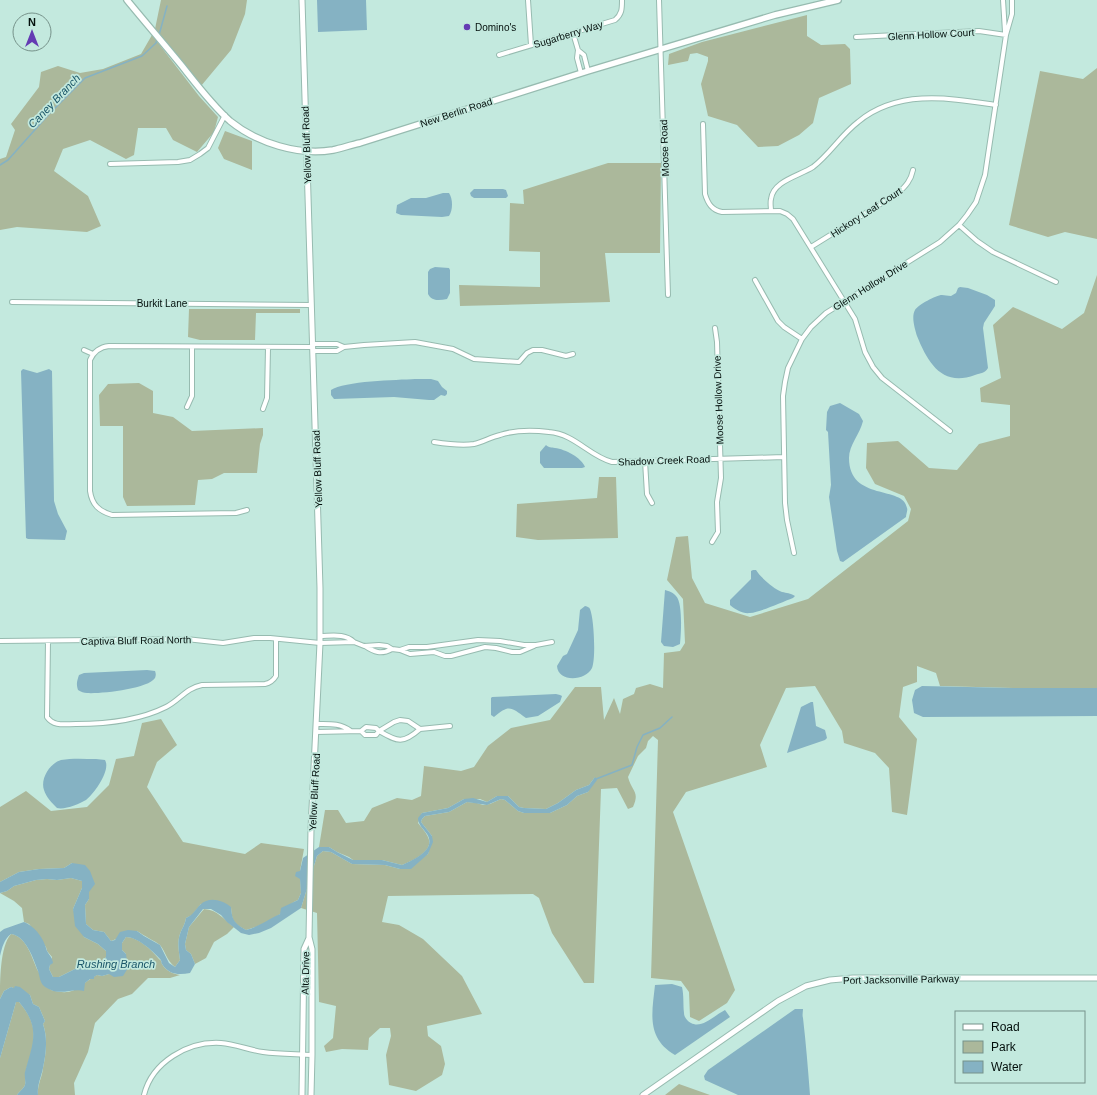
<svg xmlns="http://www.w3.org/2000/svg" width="1097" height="1095" font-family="Arial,sans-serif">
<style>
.green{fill:#abb89b}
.water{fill:#85b2c3}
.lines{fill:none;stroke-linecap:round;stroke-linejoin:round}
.stream{stroke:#85b2c3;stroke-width:1.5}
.minor-casing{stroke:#97bbb0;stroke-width:6}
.tertiary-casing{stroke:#97bbb0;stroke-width:7}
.secondary-casing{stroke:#97bbb0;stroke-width:8}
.minor{stroke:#fff;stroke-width:4}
.tertiary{stroke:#fff;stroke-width:5}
.secondary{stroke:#fff;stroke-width:5.5}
.poi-dot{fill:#643bb3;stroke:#c3e9de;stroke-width:1.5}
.labels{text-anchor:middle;stroke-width:3.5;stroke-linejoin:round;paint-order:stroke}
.poi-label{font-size:10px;fill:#030f0c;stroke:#c3e9de;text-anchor:start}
.street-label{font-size:10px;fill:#030f0c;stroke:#c3e9de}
.water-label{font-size:11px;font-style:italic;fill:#1a5568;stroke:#c3e9de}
</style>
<rect width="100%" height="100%" fill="#c3e9de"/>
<!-- green -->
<path class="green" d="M 161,0 L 247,0 L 245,14 L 231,50 L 201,86 L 155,29 Z
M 807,15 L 807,36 L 821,45 L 845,44 L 850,49 L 851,84 L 819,98 L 813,123 L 799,135 L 778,146 L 758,147 L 737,125 L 708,116 L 701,84 L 708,61 L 708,57 L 697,53 L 690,54 L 688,61 L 668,65 L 669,54 L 702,42 Z
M 152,35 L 199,96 L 218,117 L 214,132 L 197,152 L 173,140 L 166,128 L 138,128 L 134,155 L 126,159 L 90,140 L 63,149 L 54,171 L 88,196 L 101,226 L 87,232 L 17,227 L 0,230 L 0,159 L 6,157 L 15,130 L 11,124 L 39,87 L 41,72 L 58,66 L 80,73 L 103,69 L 141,54 Z
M 1097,68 L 1097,239 L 1065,232 L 1048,237 L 1009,225 L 1040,71 L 1083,79 Z
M 225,131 L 252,141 L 252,170 L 224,159 L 218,148 Z
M 608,163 L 661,163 L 660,253 L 605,253 L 610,302 L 460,306 L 459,285 L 540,287 L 540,252 L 509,251 L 510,203 L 524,204 L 523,190 Z
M 1097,275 L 1097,688 L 1013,688 L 940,686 L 936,673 L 917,666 L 917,682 L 903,687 L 899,717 L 917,739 L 907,815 L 892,812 L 889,768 L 875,753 L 844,743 L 842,731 L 815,686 L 786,688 L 760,745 L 767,767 L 686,792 L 673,812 L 735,990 L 727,1003 L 699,1021 L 690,1017 L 689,992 L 681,981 L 651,978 L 658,740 L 653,736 L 648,741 L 646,748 L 638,756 L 628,777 C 632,792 640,791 633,807 L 628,809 L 617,788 L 601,789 L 594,983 L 584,983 L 552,933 L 539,898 L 533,894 L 388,896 L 382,922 L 399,925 L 423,939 L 462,976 L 482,1014 L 427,1026 L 428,1036 L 441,1046 L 445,1064 L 442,1075 L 416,1091 L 389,1085 L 386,1055 L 391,1036 L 390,1028 L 380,1028 L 369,1038 L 368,1050 L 342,1049 L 326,1052 L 324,1046 L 333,1038 L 336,1006 L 319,1002 L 317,913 L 301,908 L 317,856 L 323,851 L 331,852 L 352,864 L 385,865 L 400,869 L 428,854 L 432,836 L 421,822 L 422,819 L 425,816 L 449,812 L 467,802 L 477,803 L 483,805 L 490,804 L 501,799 L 505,800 L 518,811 L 524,813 L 550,813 L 567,805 L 577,796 L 588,792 L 595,777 L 589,785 L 576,790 L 558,803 L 546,809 L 524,808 L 519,807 L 508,796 L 497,796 L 487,802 L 480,799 L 464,799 L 448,808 L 422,813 L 418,823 C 421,827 426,832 428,837 C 435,851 412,861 402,865 L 382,860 L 353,860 L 349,857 L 337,852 L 329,847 L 319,847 L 325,810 L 338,810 L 346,823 L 364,821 L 372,808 L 397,798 L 412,800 L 421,796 L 424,766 L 461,771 L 474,767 L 488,746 L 511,728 L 550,720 L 575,687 L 601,687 L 604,720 L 614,698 L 620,714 L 623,699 L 634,694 L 636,688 L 650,684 L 663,688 L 664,653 L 680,651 L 685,643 L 683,599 L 667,580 L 676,537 L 688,536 L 692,578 L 705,603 L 750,617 L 808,599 L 908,521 L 911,509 L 904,496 L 875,484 L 866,468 L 867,443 L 898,441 L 929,468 L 957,470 L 979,444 L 1010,436 L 1010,405 L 981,402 L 980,388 L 1001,378 L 993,325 L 1013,307 L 1062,329 L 1084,313 Z
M 189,309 L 300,309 L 300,313 L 256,313 L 255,340 L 200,340 L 188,337 Z
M 139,383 L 153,391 L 153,413 L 173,417 L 192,431 L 263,428 L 263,435 L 260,444 L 257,473 L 224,473 L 212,479 L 198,480 L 195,505 L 127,506 L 123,497 L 123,426 L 100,426 L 99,395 L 108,384 Z
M 599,477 L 616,477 L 618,538 L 538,540 L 516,537 L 517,504 L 597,498 Z
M 161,719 L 177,745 L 157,762 L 147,787 L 183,842 L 245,854 L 261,843 L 304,849 L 300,871 L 301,893 L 298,900 C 290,903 287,909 280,914 C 271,921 257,927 246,930 C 233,923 232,921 231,907 L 201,904 L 192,915 L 186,918 C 185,925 182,928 180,934 C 177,942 179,952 180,960 L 175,967 C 166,960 166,952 160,945 C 155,941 144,936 137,931 L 111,941 L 104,932 L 93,930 L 86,924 L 85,905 L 89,899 L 89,892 L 72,863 L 64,868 L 39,869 L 19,872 L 0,882 L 0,807 L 26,791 L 51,811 L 87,807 L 109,785 L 116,759 L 134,756 L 142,723 Z
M 71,878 L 82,881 L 82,888 L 73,909 L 84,937 L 98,944 L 106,951 L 106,957 L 99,964 L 77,968 L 59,977 L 53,977 L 49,969 L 52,957 L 47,951 L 46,947 L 29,924 L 24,922 L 22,908 L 14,901 L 0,893 L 7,891 L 14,886 L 36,880 L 47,879 L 57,880 Z
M 204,909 C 218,910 223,919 234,927 L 227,934 L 214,942 L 206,958 L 195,964 L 191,954 L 186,950 L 185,944 L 189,927 Z
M 11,934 C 27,936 32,959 38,971 C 42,978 46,984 51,990 C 76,997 77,986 97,975 L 102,976 L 109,974 L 126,954 L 122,950 L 122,943 L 126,937 C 138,937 152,950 159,959 C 163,962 160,960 162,964 C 166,971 173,974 180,975 L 170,978 L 148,978 L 132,994 L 118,999 L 95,1023 L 88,1052 L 74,1083 L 75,1095 L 38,1095 C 37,1085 42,1078 43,1068 C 46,1054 48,1038 43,1024 L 45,1021 L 39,1007 L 33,1004 L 30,995 L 11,987 L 4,991 L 0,999 C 0,981 0,946 11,934 Z
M 16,1002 L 19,1002 C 40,1026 35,1042 26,1070 C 25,1075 26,1080 25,1085 C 24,1088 19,1092 17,1095 L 0,1095 L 0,1058 Z
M 679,1084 L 710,1095 L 665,1095 Z"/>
<!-- water -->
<path class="water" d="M 317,0 L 366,0 L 367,30 L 318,32 Z
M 474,189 L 503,189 L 506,190 L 508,196 L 506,198 L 474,198 L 471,196 L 470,193 Z
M 443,193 L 449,193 C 453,199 453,210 449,216 L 442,217 L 401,215 L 396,213 L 397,205 L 411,198 L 426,198 Z
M 435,267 L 449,268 L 450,270 L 450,293 L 447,299 C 440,300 432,302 428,294 L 428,272 L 430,269 Z
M 960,287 L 968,288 L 987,295 L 995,300 L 995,306 L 984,323 L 983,328 L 988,368 C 985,373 981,373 975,375 C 942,387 928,363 917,336 C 915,329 911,317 915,310 C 918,305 936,295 942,295 C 945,295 947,296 951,296 L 956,293 L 958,288 Z
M 23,369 L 37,373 L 49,369 L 52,371 L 54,501 L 58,514 L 67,531 L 65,540 L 28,539 L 26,538 L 21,371 Z
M 415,379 L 431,379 L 438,381 L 442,387 L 447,391 L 447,394 L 445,396 L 441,395 L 434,400 L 429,400 L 394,397 L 334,399 L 331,395 L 331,390 C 344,381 397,380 415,379 Z
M 840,403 L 859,414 L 863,421 C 860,434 849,445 849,458 C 849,502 904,485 907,508 C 908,510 906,514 906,517 L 843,562 L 840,561 L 837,551 L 829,497 L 831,485 L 828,432 L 826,430 L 827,412 L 830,406 Z
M 546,445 C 549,448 551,447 555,448 C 565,449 582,458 585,467 L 582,468 L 544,468 L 540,463 L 540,452 Z
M 753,570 L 756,570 C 760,577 774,589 782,592 C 787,593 790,593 795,596 L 793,598 C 782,602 761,612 750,613 C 743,614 736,610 730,605 L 730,600 L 751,579 L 751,571 Z
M 665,590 C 669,591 674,593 676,596 C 683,603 681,634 680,644 L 673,647 L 664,646 L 661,642 Z
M 585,606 C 588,607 589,607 590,609 C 594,618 596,659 592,668 C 586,681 558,683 557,666 L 563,656 L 567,654 L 578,630 L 580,610 Z
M 147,670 L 155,671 C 156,674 156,675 155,678 C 148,689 100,694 87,693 C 84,693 81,692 78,690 C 76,684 77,681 79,675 L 84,673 Z
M 922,686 L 1013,688 L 1097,688 L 1097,716 L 923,717 L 914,713 L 912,700 L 915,690 Z
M 556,694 L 560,695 L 562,696 L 560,702 L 538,716 L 526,718 C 511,707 509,704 494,717 L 491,715 L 491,698 L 492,697 Z
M 811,702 L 813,702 L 816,726 L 825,730 L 827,738 L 825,740 L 787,753 L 801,707 Z
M 96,759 L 105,760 C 111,770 95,793 86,800 C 79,804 65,810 57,808 C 52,803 46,797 44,790 C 40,779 50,763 61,760 C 72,758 85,759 96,759 Z
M 595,777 L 597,780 L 588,792 L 577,796 L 567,805 L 550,813 L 524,813 L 518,811 L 505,800 L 501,799 L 487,805 L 467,802 L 449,812 L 425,816 L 422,819 L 421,822 L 432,836 L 433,842 L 428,854 L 411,869 L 400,869 L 385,865 L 352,864 L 331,852 L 323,851 L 317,856 L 301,908 L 271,928 L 259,933 L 249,935 L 241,933 L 227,922 L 221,915 L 211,909 L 203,909 L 189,927 L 185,944 L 186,950 L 191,954 L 195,964 L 190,973 C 179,975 169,975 162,964 C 160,960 163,963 160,959 C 152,950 137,937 126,937 L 122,943 L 122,950 L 126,954 L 128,968 L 123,976 L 114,977 L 109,974 L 102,976 L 97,975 L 94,977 L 94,979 L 90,979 L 85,983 L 84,991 C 74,988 62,995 51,990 C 39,985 41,980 38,971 C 33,958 26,936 11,934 C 4,939 2,948 0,956 L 0,932 L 4,929 L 24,922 C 34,926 41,935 45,945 C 46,947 46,949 47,951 C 50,956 52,957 53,963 L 50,965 L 49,969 L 53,977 L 59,977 L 77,968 L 99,964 L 106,957 L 106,951 L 98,944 L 84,937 L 75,926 L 73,909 L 82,888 L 82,881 L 71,878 L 57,880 L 47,879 L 36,880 L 14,886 L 7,891 L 0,893 L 0,882 L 19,872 L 39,869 L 64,868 L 72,863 L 85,865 L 90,871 L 95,884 L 89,892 L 89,899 L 85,905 L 86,924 L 93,930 L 104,932 L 111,941 L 115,940 L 120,932 L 128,930 L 137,931 L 144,936 L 160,945 L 169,963 L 175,967 L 180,960 C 179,952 177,942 180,934 C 182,928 185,925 186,918 C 193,915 195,910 200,905 C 209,896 222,900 231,907 C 232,920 234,923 246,930 C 260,926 267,920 280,914 L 281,908 L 298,900 L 301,893 L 300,879 L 295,876 L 296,872 L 300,871 L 303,858 L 319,847 L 329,847 L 337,852 L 353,860 L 382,860 L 402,865 C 413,860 437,850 427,834 C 423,828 418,825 418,818 L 422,813 L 448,808 L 464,799 L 473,798 L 487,802 L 497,796 L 508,796 L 519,807 L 524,808 L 546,809 L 558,803 L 576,790 L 589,785 Z
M 672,984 L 682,987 C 684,996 683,1004 684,1013 C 684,1017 687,1021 691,1023 C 702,1029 715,1015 725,1010 L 730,1017 L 675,1055 C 646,1038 652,1013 655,985 Z
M 15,986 L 20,987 L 30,995 L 33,1004 L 39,1007 L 45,1021 L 43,1024 C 48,1039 46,1053 43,1068 C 41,1078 37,1085 38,1095 L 17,1095 C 19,1092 24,1088 25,1085 C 26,1081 24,1076 25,1072 C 33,1043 41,1028 19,1002 L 16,1002 L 0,1058 L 0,999 L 4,991 L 11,987 L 14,988 Z
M 795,1009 L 803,1009 C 803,1012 802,1015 803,1018 C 806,1044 808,1069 810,1095 L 738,1095 L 705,1080 L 704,1076 L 708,1070 Z"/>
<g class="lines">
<!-- stream -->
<path class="stream" d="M 159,35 L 167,6
M 0,165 L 8,160 L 49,114 L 85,78 L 142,56 L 156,43 L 157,39
M 596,779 L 632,765 L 637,747 L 643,735 L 660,728 L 672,717"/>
<!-- minor casing -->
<g class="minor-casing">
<path id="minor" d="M 528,0 L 531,45
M 659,0 L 668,295
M 1003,0 L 1005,32
M 573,33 L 578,50 L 577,58 L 581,73
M 856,37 L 979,31 L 1006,35
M 578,50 L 584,55 L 588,71
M 499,55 L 615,20 C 622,14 622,9 622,0
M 703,124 L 705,194 C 708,204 712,210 722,212 L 780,211 L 787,214 L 793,219 L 855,319 L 865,352 L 873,367 L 882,378 L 950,431
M 110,164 L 178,162 L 190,160 L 200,154 L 208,148 L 225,115
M 771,211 C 771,207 770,203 771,199 C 773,181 799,176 813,167 C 830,154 841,135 858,122 C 898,89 949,98 996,105
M 959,225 L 977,241 L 993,252 L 1056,282
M 811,247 L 898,193 C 906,186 911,180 913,170
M 755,280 L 778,321 L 784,327 L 802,339
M 12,302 L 311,305
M 313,344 L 337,344 L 344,347
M 84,350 L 93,354
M 313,351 L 337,351 L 344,347 L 364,345 L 415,342 L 453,349 L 474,359 L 519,362 L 527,353 L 533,350 L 542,350 L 566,356 L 573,354
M 187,407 L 192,396 L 192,347
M 263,409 L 267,398 L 268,348
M 434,442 C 447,444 461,446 474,444 C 483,442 491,437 500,435 C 515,430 533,430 549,432 C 575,434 589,456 612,462 L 784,457
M 645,461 L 647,494 L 652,503
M 247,510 L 236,513 L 112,515 C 99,511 92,505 90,491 L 90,360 C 94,351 100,347 109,346 L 313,347
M 712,542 L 718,532 L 717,502 L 721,478 L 717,342 L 715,328
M 794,553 L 787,520 L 785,503 L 783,396 L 785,382 L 788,368 L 802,339 L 811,327 L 826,313 L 940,242 L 959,225 L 967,215 L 976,202 L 985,175 L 1006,35 L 1012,14 L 1012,0
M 320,636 C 331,636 345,633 354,642
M 0,641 L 186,639 L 223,643 L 254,638 L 270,638 L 320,643 L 354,642 L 364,646 L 379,645 L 387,646 L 392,649 L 400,650 L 409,647 L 427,647 L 478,640 L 500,641 L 524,645 L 536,645 L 552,642
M 48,641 L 47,717 C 54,727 65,724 76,724 C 106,724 138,721 166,707 C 180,700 186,688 202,685 L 265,684 C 270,683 273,681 276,676 L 276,640
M 365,646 C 374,652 381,655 392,649
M 400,650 L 410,654 L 434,652 L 445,656 L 451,656 L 485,647 L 496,648 L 512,652 L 520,652 L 534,646
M 317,724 C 330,724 340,723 351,731
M 361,731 L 366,727 L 376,728 L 379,731 L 394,722 L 400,720 L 408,721 L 420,729 L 450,726
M 316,732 L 361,731 L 365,735 L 376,735 L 379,731 C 398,742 403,744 420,729
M 144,1095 C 152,1062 188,1041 221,1043 C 235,1044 249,1050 263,1052 C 279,1054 296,1054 312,1055"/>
</g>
<!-- tertiary casing -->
<g class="tertiary-casing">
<path id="tertiary" d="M 302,0 L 320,588 L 320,643 L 311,829 L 309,937 L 312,949 L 312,1055 L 311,1095
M 302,1095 L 304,949 L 309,938
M 643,1095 L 778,1001 L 806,986 L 830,980 L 853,978 L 1097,978"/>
</g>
<!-- secondary casing -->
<g class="secondary-casing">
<path id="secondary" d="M 127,0 C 145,22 164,44 182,66 C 197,85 212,105 230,121 C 257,143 299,156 333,150 C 342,148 351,145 360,143 L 588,71 L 775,15 L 838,0"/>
</g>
<!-- minor -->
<use href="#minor" class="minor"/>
<!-- tertiary -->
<use href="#tertiary" class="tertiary"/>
<!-- secondary -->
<use href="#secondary" class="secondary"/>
</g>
<!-- markers -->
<circle class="poi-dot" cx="467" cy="27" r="4"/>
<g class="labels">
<!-- poi labels -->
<g class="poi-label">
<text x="475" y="31">Domino's</text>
</g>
<!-- street labels -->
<g class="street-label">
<text transform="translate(568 34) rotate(-17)" y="4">Sugarberry Way</text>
<text transform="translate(931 34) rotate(-3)" y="4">Glenn Hollow Court</text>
<text transform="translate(456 112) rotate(-18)" y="4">New Berlin Road</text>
<text transform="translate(306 145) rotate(-92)" y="4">Yellow Bluff Road</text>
<text transform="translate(664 148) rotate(-92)" y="4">Moose Road</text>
<text transform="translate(866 212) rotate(-33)" y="4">Hickory Leaf Court</text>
<text transform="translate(870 285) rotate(-32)" y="4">Glenn Hollow Drive</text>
<text x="162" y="307">Burkit Lane</text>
<text transform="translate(718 400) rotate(-92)" y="4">Moose Hollow Drive</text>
<text transform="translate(664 460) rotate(-2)" y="4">Shadow Creek Road</text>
<text transform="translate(317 469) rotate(-92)" y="4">Yellow Bluff Road</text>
<text transform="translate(136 640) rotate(-1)" y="4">Captiva Bluff Road North</text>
<text transform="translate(314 792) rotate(-87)" y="4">Yellow Bluff Road</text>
<text transform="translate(305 973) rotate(-89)" y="4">Alta Drive</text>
<text transform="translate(901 979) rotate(-1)" y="4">Port Jacksonville Parkway</text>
</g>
<!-- water labels -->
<g class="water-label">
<text transform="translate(54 101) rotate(-46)" y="4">Caney Branch</text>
<text x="116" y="968">Rushing Branch</text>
</g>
</g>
<!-- legend -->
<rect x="955" y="1011" width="130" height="72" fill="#c3e9de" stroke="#76928a"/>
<rect x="963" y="1024" width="20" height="6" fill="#ffffff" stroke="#76928a"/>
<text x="991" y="1031" font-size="12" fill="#030f0c">Road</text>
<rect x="963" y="1041" width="20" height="12" fill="#abb89b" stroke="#76928a"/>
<text x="991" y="1051" font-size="12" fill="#030f0c">Park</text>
<rect x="963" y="1061" width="20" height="12" fill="#85b2c3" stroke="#76928a"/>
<text x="991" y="1071" font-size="12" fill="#030f0c">Water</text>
<!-- north arrow -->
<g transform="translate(32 32)"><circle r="19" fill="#c3e9de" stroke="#76928a"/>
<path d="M0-3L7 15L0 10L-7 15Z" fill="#643bb3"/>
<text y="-6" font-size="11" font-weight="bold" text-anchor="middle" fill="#030f0c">N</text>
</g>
</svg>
